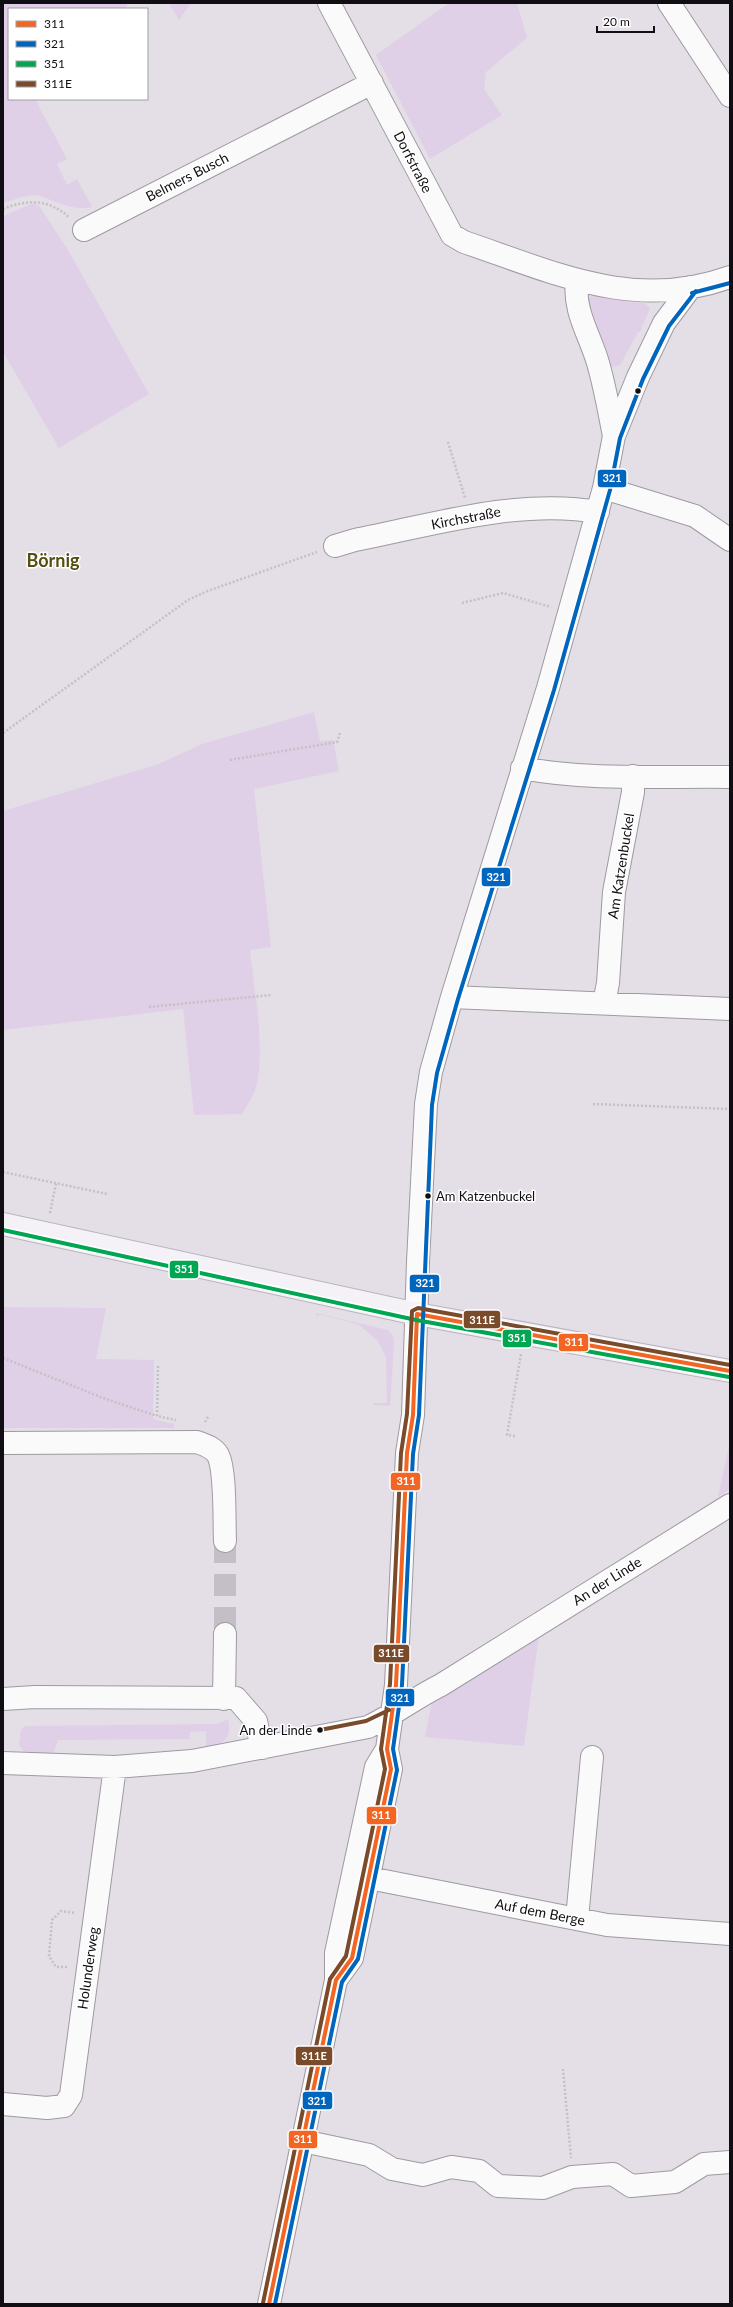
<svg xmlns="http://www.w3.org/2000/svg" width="733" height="2307" font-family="Lato,sans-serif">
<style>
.green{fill:#dfd0e7}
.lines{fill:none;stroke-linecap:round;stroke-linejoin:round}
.minor-tunnel{stroke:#c4bfc6;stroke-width:22;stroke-dasharray:22 11;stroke-linecap:butt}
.minor-casing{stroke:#9e9aa0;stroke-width:24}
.major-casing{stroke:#bbb4be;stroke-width:24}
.path{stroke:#c3c1c4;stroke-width:2.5;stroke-dasharray:2 2;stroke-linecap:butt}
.minor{stroke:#fbfafb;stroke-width:22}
.major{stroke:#f5f2f7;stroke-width:22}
.bus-1-casing{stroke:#fff;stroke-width:7}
.bus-2-casing{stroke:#fff;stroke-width:7}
.bus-3-casing{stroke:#fff;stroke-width:7}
.bus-4-casing{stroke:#fff;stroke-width:7}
.bus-1{stroke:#f26522;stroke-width:4}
.bus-2{stroke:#0065bd;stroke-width:4}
.bus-3{stroke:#00a651;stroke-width:4}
.bus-4{stroke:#7a4b2a;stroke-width:4}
.bus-dot{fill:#110e13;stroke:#fff;stroke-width:1.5}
.labels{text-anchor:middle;stroke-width:3;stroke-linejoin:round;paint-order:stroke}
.bus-label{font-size:13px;fill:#110e13;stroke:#fff;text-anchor:start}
.street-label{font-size:14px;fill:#110e13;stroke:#fff}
.district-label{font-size:18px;font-weight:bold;fill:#544f11;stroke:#fff}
.line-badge{stroke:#fff;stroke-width:1.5}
.badge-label{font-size:11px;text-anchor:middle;font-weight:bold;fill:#fff}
</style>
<rect width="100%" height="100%" fill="#e4dee6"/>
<!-- green -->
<path class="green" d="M 3,3 L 128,3 L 125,9 L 9,9 L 9,99 L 35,99 L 67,159 L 57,164 L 67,185 L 77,179 L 92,207 C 72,211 58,202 40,196 C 30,193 13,200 3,203 Z
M 169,3 L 191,3 L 179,20 Z
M 449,3 L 517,3 L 527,38 L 486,72 L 484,89 L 502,115 L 430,159 L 376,55 Z
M 34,203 L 40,207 L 68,250 L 149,394 L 59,448 L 3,352 L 3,216 Z
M 598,294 L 629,297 L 629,302 L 644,303 L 650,308 L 640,332 L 638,332 L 620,365 L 608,368 L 586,304 L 590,297 Z
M 314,712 L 320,741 L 333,740 L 339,771 L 254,789 L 271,947 L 250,950 C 254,991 265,1043 257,1083 C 255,1094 248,1104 242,1114 L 194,1115 L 183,1009 L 3,1030 L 3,811 L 159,764 L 202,744 Z
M 3,1307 L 106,1308 L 96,1359 L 154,1360 L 153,1419 L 174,1424 L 174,1428 L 3,1428 Z
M 316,1313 L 388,1330 L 393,1336 L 394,1343 L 390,1406 L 373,1405 L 373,1403 L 387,1403 L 386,1357 L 377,1340 L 358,1324 L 321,1315 L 316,1316 Z
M 730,1442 L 730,1489 L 718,1497 Z
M 539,1635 L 524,1746 L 425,1737 L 432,1701 Z
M 228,1719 C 233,1738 222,1745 206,1749 L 206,1731 L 190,1732 L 190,1739 L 58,1740 L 53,1754 L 24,1752 L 19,1745 L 21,1730 L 25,1726 L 217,1724 Z"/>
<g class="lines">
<!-- minor-tunnel -->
<path class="minor-tunnel" d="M 225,1541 L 225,1634"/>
<!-- minor casing -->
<g class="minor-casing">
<path id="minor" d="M 329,3 L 452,235 L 464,242 C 553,272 634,312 730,277
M 669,3 L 730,96
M 84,230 L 372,83
M 577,281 C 573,311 590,335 598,363 C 605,387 609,411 614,436
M 604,488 L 695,516 L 730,540
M 335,546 L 355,540 C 432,525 520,498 598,512
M 522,768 C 590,781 662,776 730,777
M 452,997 L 730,1009
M 604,1003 L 608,983 L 614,892 L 633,792 L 633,776
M 3,1443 L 197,1442 C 205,1445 213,1447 218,1455 C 226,1471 224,1521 225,1541
M 3,1699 L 35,1697 L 236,1698 L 256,1721 L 262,1748
M 224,1699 L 225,1634
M 3,1763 L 115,1767 L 192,1761 L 368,1727 C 393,1715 415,1698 441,1685 L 730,1505
M 354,1875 L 607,1925 L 730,1934
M 577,1919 L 592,1757
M 336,1980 L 352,1958 L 391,1769 L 387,1749 L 396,1685 L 407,1453 L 413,1415 L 418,1262 L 426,1104 L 431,1072 L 452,997 L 548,688 L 604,488 L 614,436 L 638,377 L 664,323 L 691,287
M 3,2104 L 47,2108 L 64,2106 L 71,2095 L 115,1767
M 303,2141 L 369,2155 L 392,2169 L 423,2175 L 451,2167 L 479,2171 L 498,2186 L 543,2188 L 572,2177 L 613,2174 L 631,2186 L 675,2182 L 704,2164 L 730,2162
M 269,2304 L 336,1980 L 336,1953 L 376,1767 L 387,1749"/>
</g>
<!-- major casing -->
<g class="major-casing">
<path id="major" d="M 3,1224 L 417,1314 L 730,1371"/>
</g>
<!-- path -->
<path class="path" d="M 3,209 C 28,199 48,199 69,217
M 448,442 L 465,498
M 462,603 L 503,593 L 551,607
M 3,733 L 188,600 L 205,592 L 317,552
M 230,760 L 337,742 L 340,733
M 149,1007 L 271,995
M 593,1104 L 730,1109
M 3,1172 L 107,1194
M 50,1213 L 56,1183
M 3,1358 L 103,1398 L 157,1416
M 158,1366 L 157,1416 L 176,1420
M 205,1422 L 209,1415
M 515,1436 L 507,1435 L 521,1354
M 67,1967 L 56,1967 L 49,1956 L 52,1920 L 61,1911 L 75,1913
M 563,2069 L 571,2158"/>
<!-- minor -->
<use href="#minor" class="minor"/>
<!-- major -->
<use href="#major" class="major"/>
<!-- bus-1 casing -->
<g class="bus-1-casing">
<path id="bus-1" d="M 417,1314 L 730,1371
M 269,2304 L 336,1980 L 352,1958 L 391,1769 L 387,1749 L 396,1685 L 407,1453 L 413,1415 L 417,1314"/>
</g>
<!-- bus-2 casing -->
<g class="bus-2-casing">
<path id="bus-2" d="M 692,293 L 730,283
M 275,2304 L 342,1982 L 358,1959 L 397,1770 L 393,1749 L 402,1685 L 413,1454 L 419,1415 L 432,1105 L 437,1073 L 458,999 L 554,690 L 610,490 L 620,438 L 643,379 L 669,326 L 696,291"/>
</g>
<!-- bus-3 casing -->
<g class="bus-3-casing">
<path id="bus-3" d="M 3,1230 L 416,1320 L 729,1377"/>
</g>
<!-- bus-4 casing -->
<g class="bus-4-casing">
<path id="bus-4" d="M 320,1730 L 366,1721 L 389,1710
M 263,2303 L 330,1979 L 346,1956 L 385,1769 L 381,1749 L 390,1684 L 401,1453 L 407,1414 L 412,1311 L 418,1308 L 730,1365"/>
</g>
<!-- bus-1 -->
<use href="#bus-1" class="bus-1"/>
<!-- bus-2 -->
<use href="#bus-2" class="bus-2"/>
<!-- bus-3 -->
<use href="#bus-3" class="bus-3"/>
<!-- bus-4 -->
<use href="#bus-4" class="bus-4"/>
</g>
<!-- markers -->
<g class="bus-dot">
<circle cx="638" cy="391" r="3.5"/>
<circle cx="428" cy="1196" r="3.5"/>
<circle cx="320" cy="1730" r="3.5"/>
</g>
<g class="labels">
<!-- bus labels -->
<g class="bus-label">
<text x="436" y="1201">Am Katzenbuckel</text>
<text x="312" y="1735" text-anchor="end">An der Linde</text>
</g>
<!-- street labels -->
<g class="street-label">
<text transform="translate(413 162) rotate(63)" y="5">Dorfstraße</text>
<text transform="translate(187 177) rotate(-27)" y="5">Belmers Busch</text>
<text transform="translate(466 518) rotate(-11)" y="5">Kirchstraße</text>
<text transform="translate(621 866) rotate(-81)" y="5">Am Katzenbuckel</text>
<text transform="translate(607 1581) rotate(-32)" y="5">An der Linde</text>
<text transform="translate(540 1912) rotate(11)" y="5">Auf dem Berge</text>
<text transform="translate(88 1968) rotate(-82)" y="5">Holunderweg</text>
</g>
<!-- district labels -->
<g class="district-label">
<text x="53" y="567">Börnig</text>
</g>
</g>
<g class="line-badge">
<rect x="597" y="469" width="30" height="19" rx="4" fill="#0065bd"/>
<rect x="481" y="867" width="30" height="20" rx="4" fill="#0065bd"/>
<rect x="169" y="1260" width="30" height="19" rx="4" fill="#00a651"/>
<rect x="409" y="1274" width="31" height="19" rx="4" fill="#0065bd"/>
<rect x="463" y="1310" width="38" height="19" rx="4" fill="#7a4b2a"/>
<rect x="502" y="1329" width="30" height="19" rx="4" fill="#00a651"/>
<rect x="558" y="1333" width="31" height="19" rx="4" fill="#f26522"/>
<rect x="390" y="1472" width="31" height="19" rx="4" fill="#f26522"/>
<rect x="373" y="1644" width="37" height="19" rx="4" fill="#7a4b2a"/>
<rect x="385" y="1688" width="30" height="19" rx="4" fill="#0065bd"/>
<rect x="366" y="1806" width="31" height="19" rx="4" fill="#f26522"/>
<rect x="295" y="2046" width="38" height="20" rx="4" fill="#7a4b2a"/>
<rect x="302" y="2091" width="31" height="19" rx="4" fill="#0065bd"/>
<rect x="288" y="2130" width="30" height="19" rx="4" fill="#f26522"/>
</g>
<g class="badge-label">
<text x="612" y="482">321</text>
<text x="496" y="881">321</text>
<text x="184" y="1273">351</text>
<text x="425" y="1287">321</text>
<text x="482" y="1324">311E</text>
<text x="517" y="1342">351</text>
<text x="574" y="1346">311</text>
<text x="406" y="1485">311</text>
<text x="391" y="1657">311E</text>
<text x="400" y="1702">321</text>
<text x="381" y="1819">311</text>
<text x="314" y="2060">311E</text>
<text x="317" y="2105">321</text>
<text x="303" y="2143">311</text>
</g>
<!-- border -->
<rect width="733" height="2307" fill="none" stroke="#110e13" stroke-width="8"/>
<!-- legend -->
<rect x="8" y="8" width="140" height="92" fill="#ffffff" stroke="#a09fa1"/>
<rect x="16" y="21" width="20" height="6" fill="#f26522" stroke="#a09fa1"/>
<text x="44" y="28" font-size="12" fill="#110e13">311</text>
<rect x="16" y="41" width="20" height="6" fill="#0065bd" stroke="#a09fa1"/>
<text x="44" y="48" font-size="12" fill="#110e13">321</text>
<rect x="16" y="61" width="20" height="6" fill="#00a651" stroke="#a09fa1"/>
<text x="44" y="68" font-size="12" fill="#110e13">351</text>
<rect x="16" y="81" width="20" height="6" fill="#7a4b2a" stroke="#a09fa1"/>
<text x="44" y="88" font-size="12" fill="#110e13">311E</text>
<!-- scale -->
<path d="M597 26v6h57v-6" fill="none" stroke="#110e13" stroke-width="2"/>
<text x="603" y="26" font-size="12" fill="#110e13" stroke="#ffffff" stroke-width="3" paint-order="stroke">20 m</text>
</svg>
